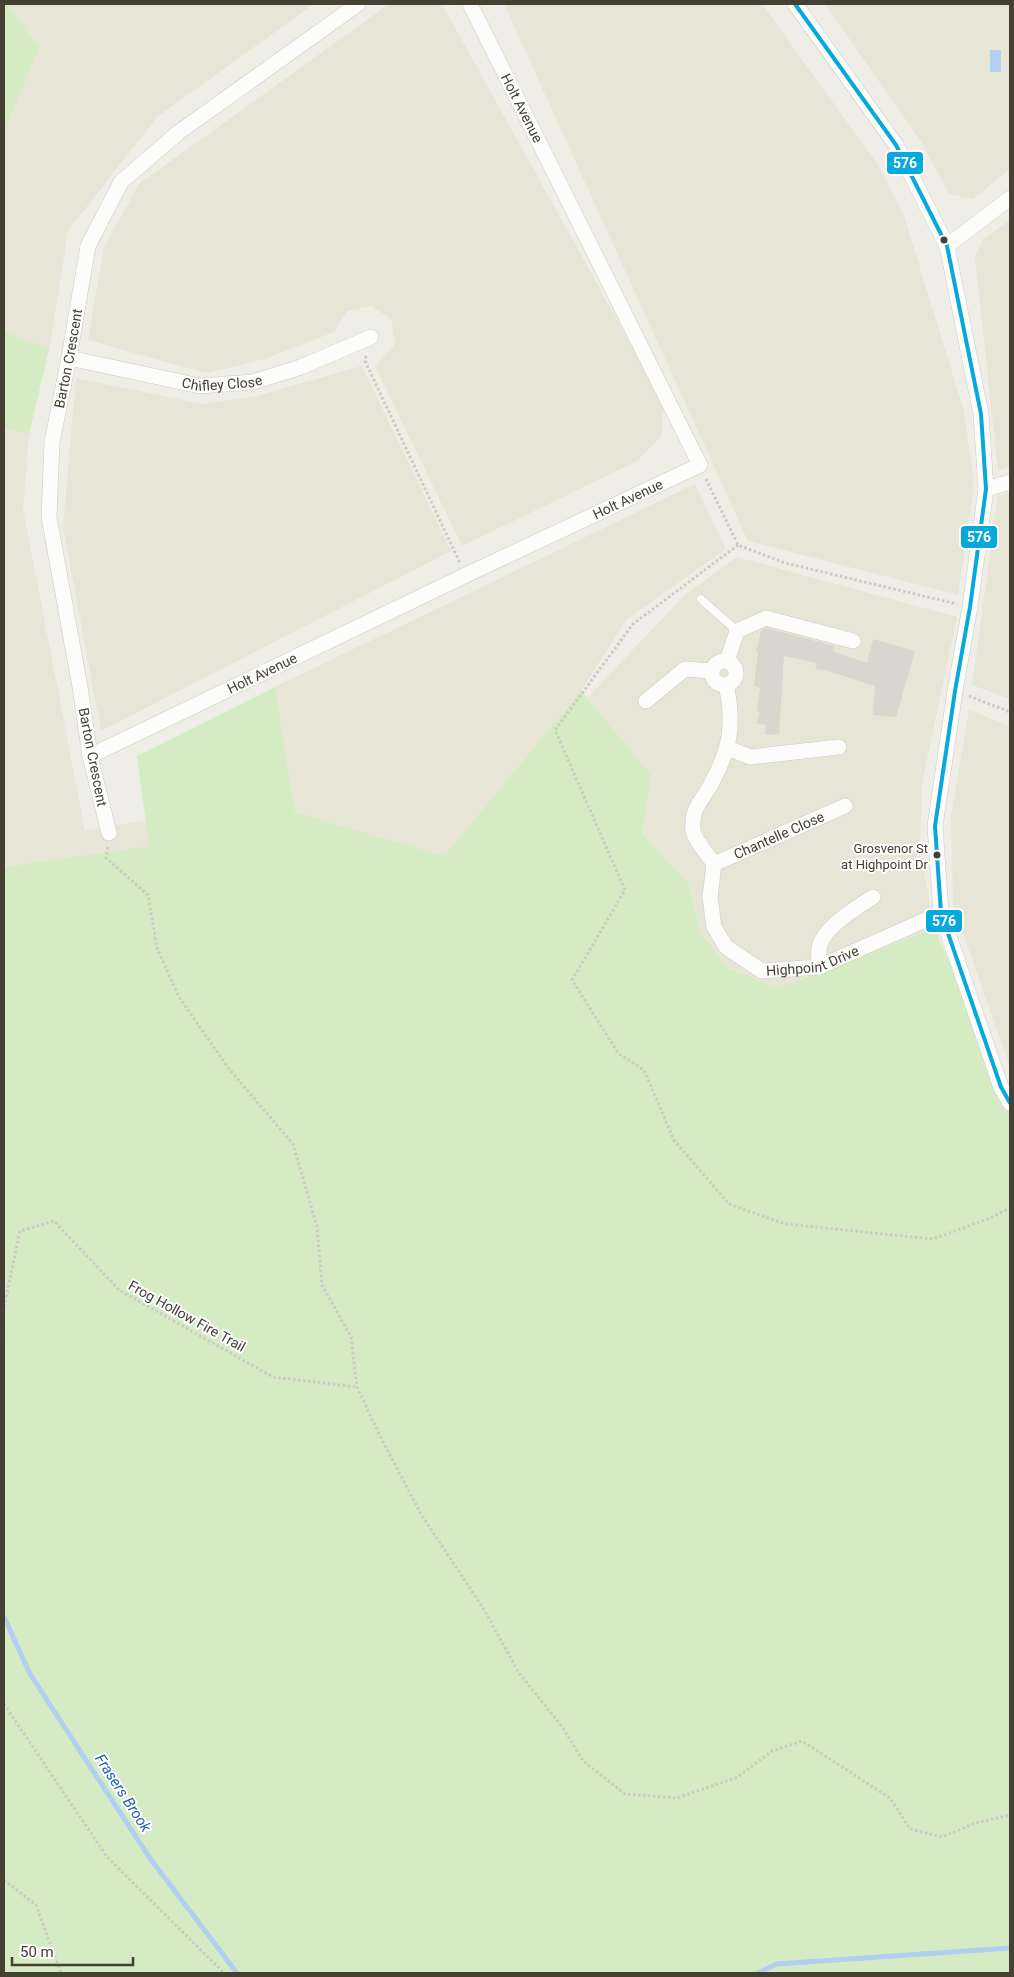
<svg xmlns="http://www.w3.org/2000/svg" width="1014" height="1977" font-family="Roboto,sans-serif">
<style>
.residential{fill:#e7e5d6}
.green{fill:#d5ebc3}
.water{fill:#b2cef0}
.lines{fill:none;stroke-linecap:round;stroke-linejoin:round}
.stream{stroke:#b2cef0;stroke-width:5}
.building{fill:#d8d6ce}
.service-casing{stroke:#cccbc3;stroke-width:9}
.minor-casing{stroke:#cccbc3;stroke-width:16}
.path{stroke:#cdcbc5;stroke-width:3;stroke-dasharray:2.5 2.5;stroke-linecap:butt}
.service{stroke:#fcfcfb;stroke-width:8}
.minor{stroke:#fcfcfb;stroke-width:15}
.bus-1-casing{stroke:#fff;stroke-width:8}
.bus-1{stroke:#07a9dc;stroke-width:4}
.bus-dot{fill:#444032;stroke:#fff;stroke-width:2}
.labels{text-anchor:middle;stroke-width:4;stroke-linejoin:round;paint-order:stroke}
.bus-label{font-size:13px;fill:#444032;stroke:#fff;text-anchor:end}
.street-label{font-size:14px;fill:#444032;stroke:#fff}
.water-label{font-size:15px;font-style:italic;fill:#2562b6;stroke:#fff}
.line-badge{stroke:#fff;stroke-width:2}
.badge-label{font-size:14px;text-anchor:middle;font-weight:bold;fill:#fff}
</style>
<rect width="100%" height="100%" fill="#eeede6"/>
<!-- residential -->
<path class="residential" d="M 8,4 L 314,4 L 157,117 L 68,231 L 49,350 L 4,331 L 4,132 L 39,48 Z
M 389,4 L 442,4 L 663,403 L 662,436 L 637,461 L 462,546 L 375,366 L 395,345 L 391,319 L 371,306 L 347,311 L 334,332 L 265,359 L 206,373 L 88,340 L 104,247 L 139,184 Z
M 504,4 L 762,4 L 878,165 L 903,213 L 964,411 L 974,485 L 958,595 L 748,541 Z
M 825,4 L 1010,4 L 1010,169 L 973,199 L 949,194 L 920,140 Z
M 1010,220 L 1010,467 L 998,471 L 975,257 L 983,239 Z
M 362,366 L 451,551 L 101,731 L 63,527 L 76,378 L 201,404 L 257,396 Z
M 4,428 L 29,434 L 23,509 L 85,831 L 146,820 L 149,846 L 4,867 Z
M 695,484 L 726,549 L 626,620 L 581,691 L 444,856 L 295,812 L 275,687 Z
M 1010,493 L 1010,699 L 972,685 L 998,496 Z
M 737,557 L 957,617 L 922,783 L 920,853 L 935,928 L 779,988 L 727,968 L 701,933 L 689,884 L 642,834 L 650,775 L 587,698 L 686,594 Z
M 969,710 L 1010,726 L 1010,1067 L 953,905 L 951,815 Z"/>
<!-- green -->
<path class="green" d="M 4,4 L 8,4 L 39,48 L 4,132 Z
M 4,331 L 49,350 L 29,434 L 4,428 Z
M 275,687 L 295,812 L 444,856 L 581,691 L 651,775 L 642,834 L 689,884 L 701,933 L 727,968 L 779,988 L 935,928 L 1010,1111 L 1010,1973 L 4,1973 L 4,867 L 149,846 L 137,756 Z"/>
<!-- water -->
<path class="water" d="M 990,50 L 1001,50 L 1001,72 L 990,72 Z"/>
<g class="lines">
<!-- stream -->
<path class="stream" d="M 4,1617 L 30,1674 L 149,1857 L 237,1973
M 758,1973 L 777,1964 L 1010,1948"/>
</g>
<!-- building -->
<path class="building" d="M 767,628 L 834,646 L 832,651 L 867,663 L 873,639 L 915,651 L 896,717 L 873,715 L 875,686 L 825,670 L 815,669 L 817,663 L 784,656 L 779,734 L 765,735 L 766,725 L 757,724 L 759,713 L 757,709 L 760,688 L 754,686 L 758,653 L 756,652 L 761,631 Z"/>
<g class="lines">
<!-- service casing -->
<g class="service-casing">
<path id="service" d="M 701,599 L 737,631"/>
</g>
<!-- minor casing -->
<g class="minor-casing">
<g id="minor">
<path d="M 795,4 L 896,145 L 947,246 L 981,414 L 986,489 L 970,607 L 955,691 L 935,826 L 941,913 L 1001,1087 L 1010,1103"/>
<path d="M 947,246 L 1010,198"/>
<path id="s1" d="M 69,358 L 200,386 L 253,382 L 301,367 L 371,337"/>
<path d="M 986,489 L 1010,482"/>
<circle cx="724" cy="673" r="12"/>
<path d="M 727,661 L 737,631 L 766,618 L 853,641"/>
<path id="s2" d="M 726,685 C 735,725 730,750 710,786 C 700,804 691,808 693,831 C 694,839 709,856 714,864 L 710,897 L 714,927 L 726,947 L 762,971 L 819,967 L 941,913"/>
<path d="M 646,701 L 685,669 L 712,671"/>
<path d="M 728,748 L 750,757 L 839,747"/>
<path id="s3" d="M 90,756 L 466,575 L 700,465 L 470,4"/>
<path id="s4" d="M 109,833 L 90,756 L 80,687 L 49,517 L 52,442 L 69,358 L 88,246 L 121,182 L 179,132 L 358,4"/>
<path id="s5" d="M 714,864 L 845,806"/>
<path d="M 819,967 C 819,958 817,948 822,940 C 830,924 857,907 873,897"/>
</g>
</g>
<!-- path -->
<path class="path" d="M 366,356 L 365,361 L 460,563
M 706,479 L 738,545 L 785,563 L 957,604
M 738,545 L 633,624 L 555,730 L 625,890 L 572,980 L 618,1053 L 644,1070 L 674,1140 L 729,1204 L 785,1224 L 933,1239 L 988,1219 L 1010,1208
M 969,696 L 1010,712
M 108,847 L 106,858 L 148,895 L 157,948 L 179,997 L 229,1069 L 293,1144 L 317,1227 L 322,1285 L 351,1337 L 357,1387 L 380,1436 L 421,1514 L 483,1608 L 519,1673 L 563,1728 L 583,1761 L 625,1794 L 677,1798 L 738,1777 L 772,1751 L 802,1741 L 890,1798 L 910,1829 L 942,1837 L 975,1823 L 1010,1815
M 4,1307 L 20,1231 L 54,1221 L 119,1290 L 273,1377 L 357,1387
M 4,1335 L 4,1340
M 4,1704 L 107,1857 L 224,1973
M 4,1880 L 36,1905 L 61,1973"/>
<!-- service -->
<use href="#service" class="service"/>
<!-- minor -->
<use href="#minor" class="minor"/>
<!-- bus-1 casing -->
<g class="bus-1-casing">
<path id="bus-1" d="M 795,4 L 896,145 L 947,246 L 981,414 L 986,489 L 970,607 L 955,691 L 935,826 L 941,913 L 1001,1087 L 1010,1103"/>
</g>
<!-- bus-1 -->
<use href="#bus-1" class="bus-1"/>
</g>
<!-- markers -->
<g class="bus-dot">
<circle cx="944" cy="240" r="4.5"/>
<circle cx="937" cy="855" r="4.5"/>
</g>
<g class="labels">
<!-- bus labels -->
<g class="bus-label">
<text x="928" y="853">Grosvenor St<tspan x="928" dy="16">at Highpoint Dr</tspan></text>
</g>
<!-- street labels -->
<g class="street-label">
<text transform="translate(522 108) rotate(63)" y="5">Holt Avenue</text>
<text dy="5" stroke="none"><textPath href="#s4" startOffset="482">Barton Crescent</textPath></text>
<text dy="5" stroke="none"><textPath href="#s1" startOffset="156">Chifley Close</textPath></text>
<text dy="5" stroke="none"><textPath href="#s3" startOffset="596">Holt Avenue</textPath></text>
<text dy="5" stroke="none"><textPath href="#s3" startOffset="191">Holt Avenue</textPath></text>
<text transform="translate(93 757) rotate(79)" y="5">Barton Crescent</text>
<text dy="5" stroke="none"><textPath href="#s5" startOffset="71">Chantelle Close</textPath></text>
<text dy="5" stroke="none"><textPath href="#s2" startOffset="376">Highpoint Drive</textPath></text>
<text transform="translate(187 1316) rotate(29)" y="5">Frog Hollow Fire Trail</text>
</g>
<!-- water labels -->
<g class="water-label">
<text transform="translate(123 1793) rotate(57)" y="5">Frasers Brook</text>
</g>
</g>
<g class="line-badge">
<rect x="886" y="151" width="38" height="24" rx="5" fill="#07a9dc"/>
<rect x="960" y="525" width="38" height="24" rx="5" fill="#07a9dc"/>
<rect x="925" y="909" width="38" height="24" rx="5" fill="#07a9dc"/>
</g>
<g class="badge-label">
<text x="905" y="168">576</text>
<text x="979" y="542">576</text>
<text x="944" y="926">576</text>
</g>
<!-- border -->
<rect width="1014" height="1977" fill="none" stroke="#444032" stroke-width="10"/>
<!-- scale -->
<path d="M12 1957v8h121v-8" fill="none" stroke="#444032" stroke-width="2.5"/>
<text x="20" y="1957" font-size="15" fill="#444032" stroke="#ffffff" stroke-width="4" paint-order="stroke">50 m</text>
</svg>
